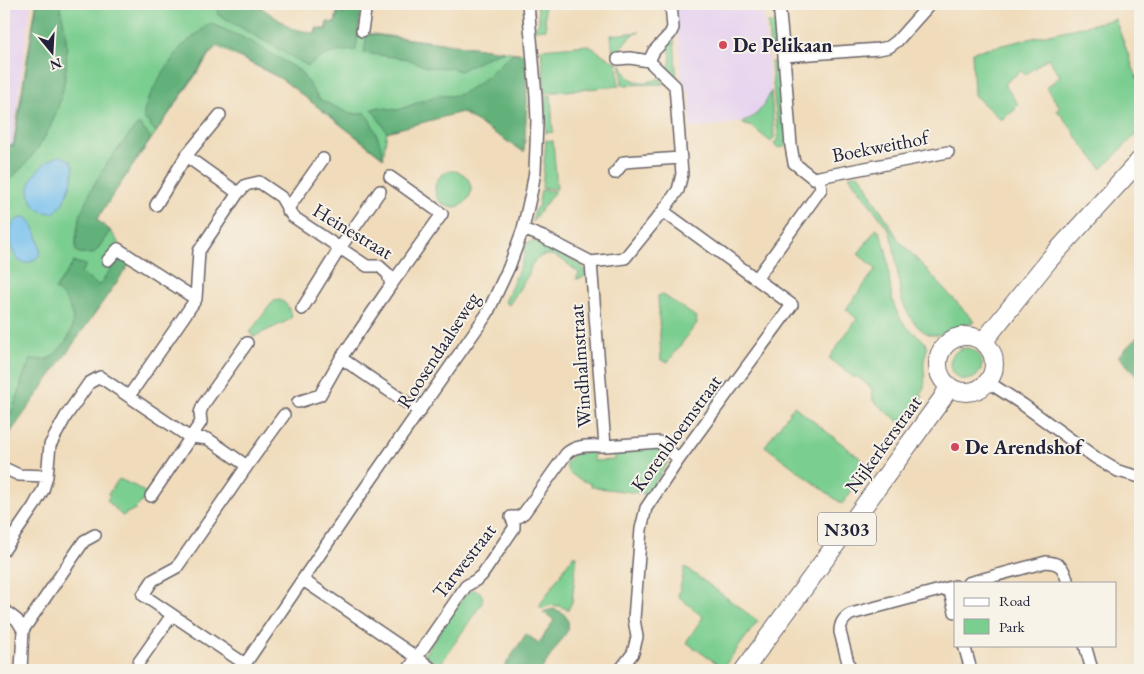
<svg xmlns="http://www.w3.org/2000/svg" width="1144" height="674" font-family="'EB Garamond',serif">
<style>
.built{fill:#e6d2f0}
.green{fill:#7ace90;stroke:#4e7866}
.forest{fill:#63b17a;stroke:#426a5a}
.water{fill:#74bfee;stroke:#4b7094}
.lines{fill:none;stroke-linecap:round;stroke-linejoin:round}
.street-casing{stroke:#6a6368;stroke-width:14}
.primary-casing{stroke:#6a6368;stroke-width:20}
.street{stroke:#fff;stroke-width:11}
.primary{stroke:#fff;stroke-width:18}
.poi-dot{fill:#d1495b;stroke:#f7f3e8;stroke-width:2}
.labels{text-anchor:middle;stroke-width:4;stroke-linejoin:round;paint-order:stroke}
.shield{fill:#f7f3e8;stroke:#62616f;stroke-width:1}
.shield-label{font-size:19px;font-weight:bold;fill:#22223b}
.poi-label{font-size:20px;font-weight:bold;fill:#22223b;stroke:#f7f3e8;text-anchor:start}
.street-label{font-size:20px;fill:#22223b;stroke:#f7f3e8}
</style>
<rect width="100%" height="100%" fill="#f7f3e8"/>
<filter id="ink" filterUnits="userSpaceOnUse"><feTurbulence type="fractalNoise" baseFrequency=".02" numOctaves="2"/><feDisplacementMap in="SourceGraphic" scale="10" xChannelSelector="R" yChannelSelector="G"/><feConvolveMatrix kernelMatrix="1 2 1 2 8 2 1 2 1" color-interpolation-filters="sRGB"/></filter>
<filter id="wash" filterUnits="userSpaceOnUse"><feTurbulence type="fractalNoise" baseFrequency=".0096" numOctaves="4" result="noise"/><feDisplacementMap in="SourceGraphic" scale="20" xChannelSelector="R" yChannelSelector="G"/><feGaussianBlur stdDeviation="1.12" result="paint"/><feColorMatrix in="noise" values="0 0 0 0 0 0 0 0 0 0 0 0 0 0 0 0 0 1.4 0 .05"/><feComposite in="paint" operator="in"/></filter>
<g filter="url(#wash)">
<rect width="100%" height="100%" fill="#f0dcbb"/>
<!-- built -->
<path class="built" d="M 4,4 L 31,4 L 12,147 L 4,146 Z
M 676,4 L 763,4 L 771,91 L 768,100 L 756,114 L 750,120 L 743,122 L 691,129 L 690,94 L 687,93 L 686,87 L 682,87 Z"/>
<!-- green -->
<path class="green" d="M 36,4 L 256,4 L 288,33 L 315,33 L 316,28 L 325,30 L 327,22 L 335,23 L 337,12 L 344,14 L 344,4 L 361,4 L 358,32 L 525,54 L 523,151 L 461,112 L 387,131 L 383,158 L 282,79 L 216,46 L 96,219 L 110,230 L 131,261 L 4,440 L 4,144 L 13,145 Z
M 537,4 L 544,4 L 546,29 L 535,30 L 535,27 L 539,22 Z
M 1115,19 L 1140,86 L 1140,130 L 1102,169 L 1074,134 L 1075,133 L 1057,110 L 1060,107 L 1046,88 L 1060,76 L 1048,58 L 1025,75 L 1021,71 L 1004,84 L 1018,104 L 1014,107 L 1016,109 L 1001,120 L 974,95 L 972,52 Z
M 768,23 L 777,23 L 779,50 L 775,53 L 770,54 Z
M 640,32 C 629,36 623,42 620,53 L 613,54 L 611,35 Z
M 674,38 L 677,81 L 666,72 C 672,62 672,54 667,44 Z
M 588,45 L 611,60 L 617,62 L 619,86 L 545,93 L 541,49 Z
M 771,62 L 775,62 L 781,65 L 787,145 C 784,148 780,148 776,147 L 774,144 L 777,140 L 778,136 Z
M 621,64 C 628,83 642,86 660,78 L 665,84 L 622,85 Z
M 771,91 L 774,135 L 774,139 L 771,142 L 752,127 L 743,124 L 743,122 C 757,117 766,104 771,91 Z
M 551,95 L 553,132 L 546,133 L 545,96 Z
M 546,140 L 553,141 L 557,189 L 542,188 Z
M435 189a18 18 0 1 1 36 0a18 18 0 1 1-36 0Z
M 859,174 L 867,185 L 873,199 L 882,212 L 898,239 L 975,322 C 969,324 962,325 956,327 C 950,329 944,334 938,335 C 920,338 905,311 901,297 C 897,275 897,252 889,230 L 849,176 Z
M 541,190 L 555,191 L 532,222 L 535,209 L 538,207 Z
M 877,228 C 893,252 885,284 896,310 C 899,317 904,324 909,329 C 914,334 924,338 926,345 C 928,350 925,355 924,360 C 923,369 926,379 924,387 C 923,390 922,391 920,394 L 923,396 L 905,426 L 873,401 L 872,389 L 858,377 L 853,377 L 829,358 L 856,320 L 858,320 L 846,309 L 876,269 L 858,254 Z
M 533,241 L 539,243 L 579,263 L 585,270 L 585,276 L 583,278 L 576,279 L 579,273 C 567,264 551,246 536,260 C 531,264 530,269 529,274 L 509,305 L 505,302 L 525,255 L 524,249 L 527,243 Z
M 662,294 L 696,317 L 697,323 L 668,362 L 661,360 L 658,296 Z
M 279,300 C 287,302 289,309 292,317 L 287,321 L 253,337 L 250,332 L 271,304 L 274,301 Z
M950 364a16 16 0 1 1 32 0a16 16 0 1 1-32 0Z
M 794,406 L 870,466 L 842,504 L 765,446 Z
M 655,448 C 661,452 668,455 667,464 L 647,494 L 591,487 L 591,484 C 580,479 565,475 566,462 L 574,454 L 593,452 L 594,461 L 615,460 L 615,451 Z
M 119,479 L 135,486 L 149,495 L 135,509 L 122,516 L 107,500 L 110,495 L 108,494 Z
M 573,556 L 577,556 L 572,602 L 568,610 C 559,605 551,603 542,609 L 539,606 Z
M 685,567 L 758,621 L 723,668 L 686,642 L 703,617 L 678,596 Z
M 473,590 C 481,590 484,596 482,603 L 439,666 L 426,656 L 425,653 L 467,593 Z"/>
<!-- forest -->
<path class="forest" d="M 37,4 L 59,4 C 62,15 65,26 66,38 C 71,94 49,149 4,184 L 4,145 L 14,146 Z
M 220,4 L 256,4 L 291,28 L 316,34 L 317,28 L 326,30 L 328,22 L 335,23 L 338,13 L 344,14 L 347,4 L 362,4 L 356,50 C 334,52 326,52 308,66 L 217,14 Z
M 210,23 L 250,41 L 300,71 L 319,99 L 346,112 L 358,114 L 365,112 C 374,126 380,141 384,158 L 283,80 L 220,45 L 217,46 L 209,54 L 156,132 L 144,118 L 144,111 L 148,99 L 160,77 L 180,48 Z
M 367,34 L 504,51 L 488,57 L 460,71 L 451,68 L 426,67 L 408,59 L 364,53 Z
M 513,53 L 526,54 L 527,103 L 524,152 L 462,112 L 387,132 L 372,109 L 379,107 L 398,110 L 438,95 L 449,96 L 461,94 L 479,83 Z
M 137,125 L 140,125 L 151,138 L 97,219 L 101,224 L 110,231 L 97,250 L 93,254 L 79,253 L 76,251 C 73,204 109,159 137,125 Z
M 120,257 L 131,262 L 4,442 L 4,424 L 10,415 L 19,393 L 22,379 L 31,359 C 36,359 42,360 47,359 C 53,357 58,351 62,346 C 79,327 75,305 55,289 L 74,262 L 86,265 L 81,273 L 96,284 L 99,285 L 102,282 L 117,259 Z
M 1140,334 L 1140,379 L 1118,356 Z
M 554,609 C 565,612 570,619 568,630 L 541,670 L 502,670 L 526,634 L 539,643 L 554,620 L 543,612 L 549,610 Z"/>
<!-- water -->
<path class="water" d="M 59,156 C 65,157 72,159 73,166 C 76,176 63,211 52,213 C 48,213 43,212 40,210 C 35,208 34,204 31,199 C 23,181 43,161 59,156 Z
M 24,217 C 27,218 28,218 30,221 C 34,225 42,248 40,254 C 39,256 36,258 35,259 C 32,262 27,263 24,263 C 12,261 7,235 12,226 C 14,220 19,219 24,217 Z"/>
</g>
<g filter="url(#ink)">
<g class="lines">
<!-- street casing -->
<g class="street-casing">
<path id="street" d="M 362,31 L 366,4
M 784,56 L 879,49 L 889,47 L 897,41 L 930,4
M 618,59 L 630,58 L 649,61 L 675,86 L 682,174 L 678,190 L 663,211
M 649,61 L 654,51 L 670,34 L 673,28 L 671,4
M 186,156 L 238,193
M 615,173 L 624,162 L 680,158
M 390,177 L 442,214 L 391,285
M 819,177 L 948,152
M 156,205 L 186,156 L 220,115
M 287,210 L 323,159
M 523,229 L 543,237 L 591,262 L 625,258 L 663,211 L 792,305 L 679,459 L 646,508 L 641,529 L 634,619 L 637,637 L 633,653 L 620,670
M 108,260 L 118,249 L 196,299
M 591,262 L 605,446 L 659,442 L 679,459
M 757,278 L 821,189 L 819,177 L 813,178 L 794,163 L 791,146 L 784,56 L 779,4
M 302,309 L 340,248 L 380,191
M 988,382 L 1022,404 L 1096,458 L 1118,471 L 1140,477
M 129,396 L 196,299 L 199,251 L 238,193 L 246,185 L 259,182 L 281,197 L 292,216 L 367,266 L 379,266 L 388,274 L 391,285 L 341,358 L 420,412
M 298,402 L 320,395 L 341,358
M 247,466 L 284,415
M 4,468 L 19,475 L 47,476
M 151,496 L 201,422 L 200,413 L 203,405 L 247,343
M 4,550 L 34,506 L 43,490 L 47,476 L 50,445 L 66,416 L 89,383 L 100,377 L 186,435 L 192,437 L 208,439 L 247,466 L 177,567 L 153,580 L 143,595 L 245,664
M 303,580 L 422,661 L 433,670
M 968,583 L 1046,562 C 1062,563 1064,569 1068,583
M 949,588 L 955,612
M 4,610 L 17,620 L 23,630 L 21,670
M 23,630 L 84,541 L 95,535
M 964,645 L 971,670
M 1085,645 L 1092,670
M 138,670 L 138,666 L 139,662 L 172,615
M 241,670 L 352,507 L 487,314 L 509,267 L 523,229 L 532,189 L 535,171 L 537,121 L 536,96 L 528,4
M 408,670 L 466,586 L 476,580 L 482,575 L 514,528 L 514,523 L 511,517 L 518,517 L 524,513 L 566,454 C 576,444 591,446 605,446
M 850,670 L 840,632 C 840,624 843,618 851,614 L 955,586"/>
</g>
<!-- primary casing -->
<g class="primary-casing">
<path id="primary" d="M938 364a28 28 0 1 1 56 0a28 28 0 1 1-56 0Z
M 983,342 L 1048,261 L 1140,160
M 744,670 L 942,399 L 949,387"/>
</g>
<!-- street -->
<use href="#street" class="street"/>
<!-- primary -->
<use href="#primary" class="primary"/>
</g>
</g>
<!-- markers -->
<g class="poi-dot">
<circle cx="723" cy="45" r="5"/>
<circle cx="955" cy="447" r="5"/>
</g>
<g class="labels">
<!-- shield labels -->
<rect class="shield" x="818" y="512.5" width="58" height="33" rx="4"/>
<g class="shield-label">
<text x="847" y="536">N303</text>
</g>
<!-- poi labels -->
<g class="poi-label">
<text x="733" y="52">De Pelikaan</text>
<text x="965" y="454">De Arendshof</text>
</g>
<!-- street labels -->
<g class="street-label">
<text transform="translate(880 146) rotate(-11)" y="7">Boekweithof</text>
<text transform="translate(353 231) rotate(31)" y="7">Heinestraat</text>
<text transform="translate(438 350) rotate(-57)" y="7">Roosendaalseweg</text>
<text transform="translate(580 366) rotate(-94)" y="7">Windhalmstraat</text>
<text transform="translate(676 433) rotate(-54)" y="7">Korenbloemstraat</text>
<text transform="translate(883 444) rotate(-54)" y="7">Nijkerkerstraat</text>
<text transform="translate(464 561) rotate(-52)" y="7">Tarwestraat</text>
</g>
</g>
<!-- margin -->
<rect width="1144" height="674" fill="none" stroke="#f7f3e8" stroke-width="20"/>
<!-- legend -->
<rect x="954" y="582" width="162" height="65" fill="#f7f3e8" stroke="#a29fa3"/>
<rect x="964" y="598" width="25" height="8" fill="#ffffff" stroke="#a29fa3"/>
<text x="999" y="606" font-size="15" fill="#22223b">Road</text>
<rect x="964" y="619" width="25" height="15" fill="#7ace90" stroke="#a29fa3"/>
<text x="999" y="632" font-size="15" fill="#22223b">Park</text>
<!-- north arrow -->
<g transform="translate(52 52) rotate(162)" stroke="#f7f3e8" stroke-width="4" paint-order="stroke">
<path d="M0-4L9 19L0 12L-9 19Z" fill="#22223b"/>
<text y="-8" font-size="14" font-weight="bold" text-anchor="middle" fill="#22223b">N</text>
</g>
</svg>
